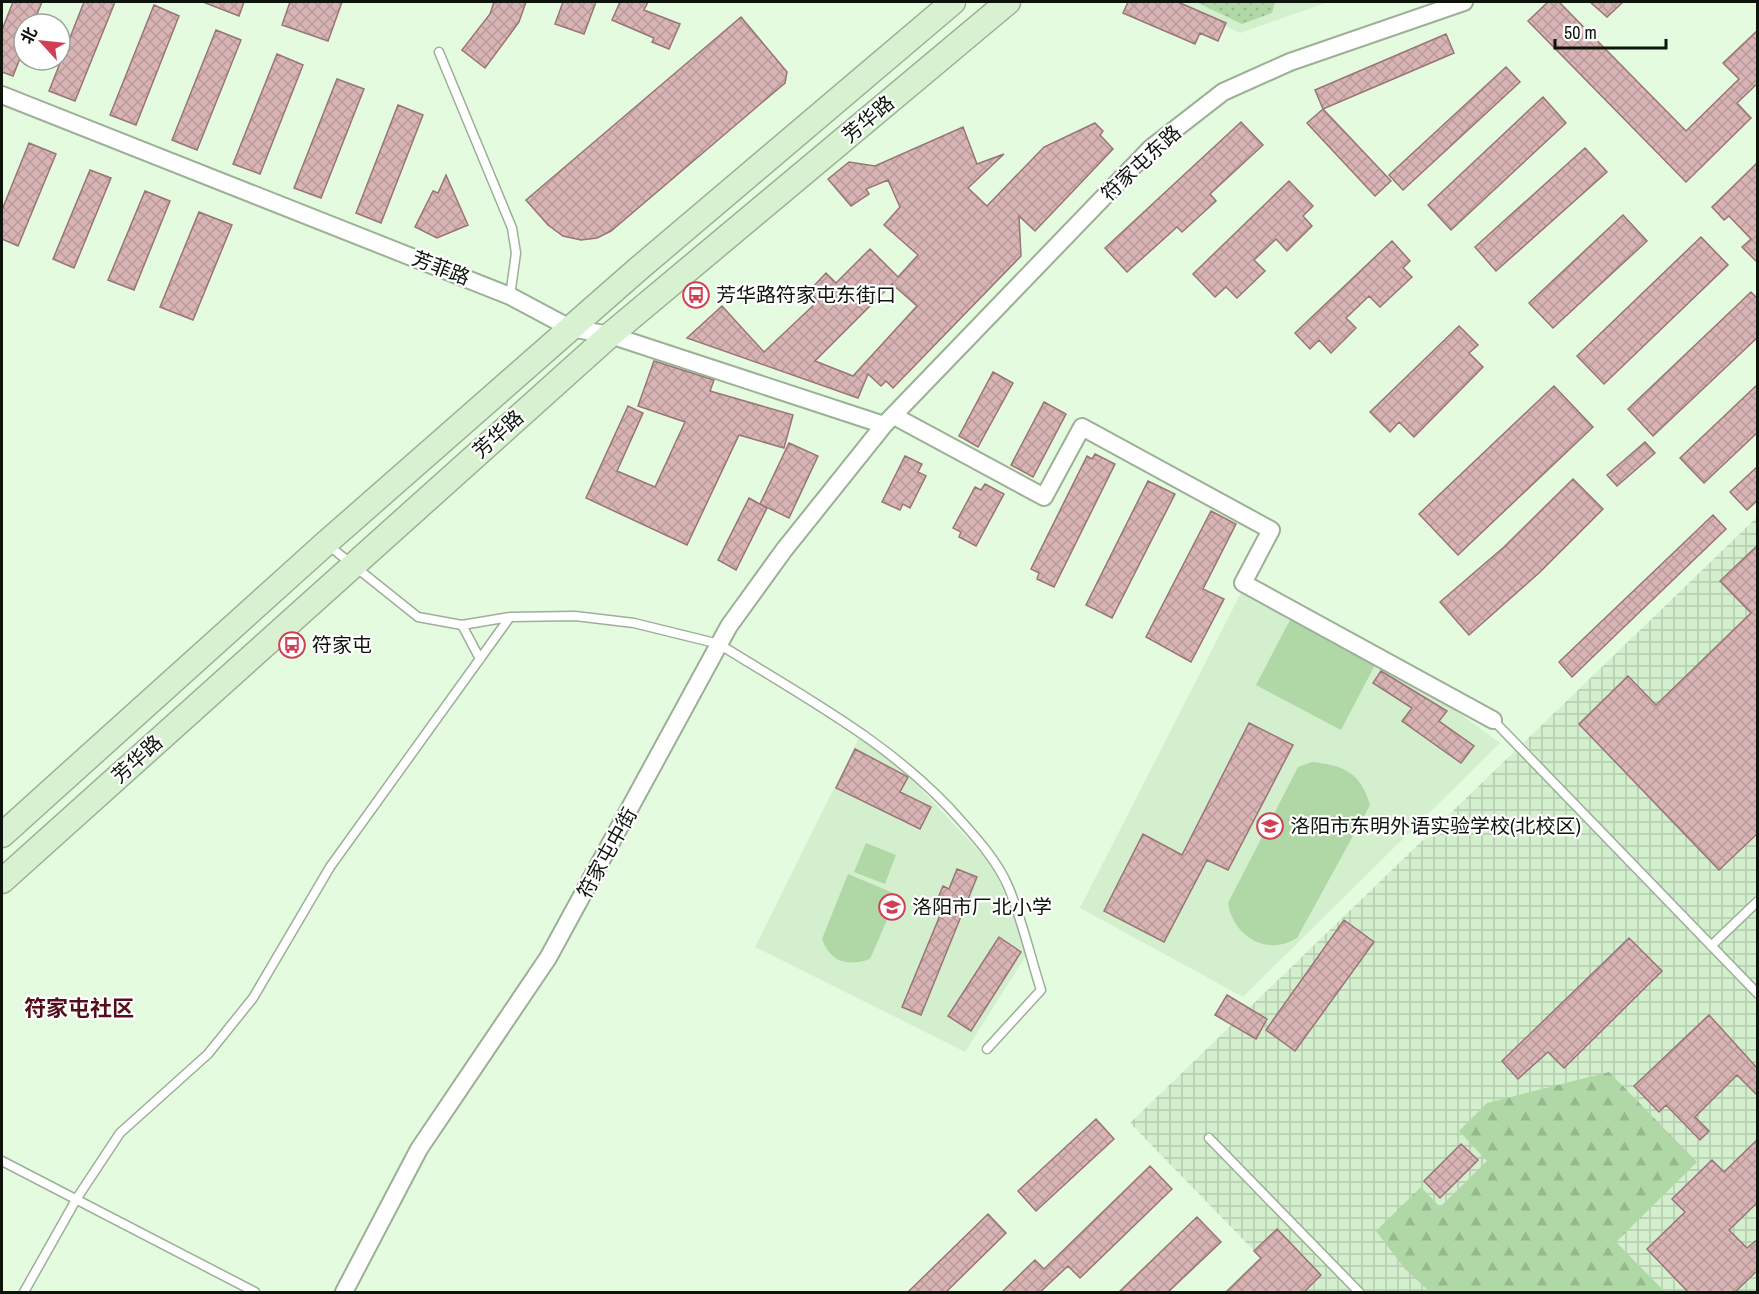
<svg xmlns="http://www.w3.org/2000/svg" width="1759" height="1294" font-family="'Archivo Narrow','Noto Sans SC',sans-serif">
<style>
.built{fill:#d4efcd}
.industrial{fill:url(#industrial-grid)}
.grass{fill:url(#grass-dots)}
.forest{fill:url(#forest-firs)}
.park{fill:#b0d8a6}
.building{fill:url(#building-cross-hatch);stroke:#987576;stroke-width:1.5;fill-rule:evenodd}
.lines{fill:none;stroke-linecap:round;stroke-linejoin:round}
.service-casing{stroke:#9cb097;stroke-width:11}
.minor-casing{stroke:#9cb097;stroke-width:20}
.secondary-casing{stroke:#9cb097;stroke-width:27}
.service{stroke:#fff;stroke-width:8}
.minor{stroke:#fff;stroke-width:16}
.secondary{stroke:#d8f2d1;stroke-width:24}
.labels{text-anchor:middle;stroke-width:4.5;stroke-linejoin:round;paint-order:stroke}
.street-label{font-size:20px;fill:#0c140b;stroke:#fff}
.poi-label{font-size:20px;fill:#0c140b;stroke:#fff;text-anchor:start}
.quarter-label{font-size:22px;font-weight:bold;fill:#550f1b;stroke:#fff}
</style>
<defs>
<pattern id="industrial-grid" width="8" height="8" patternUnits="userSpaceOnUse" patternTransform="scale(1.5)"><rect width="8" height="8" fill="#d4efcd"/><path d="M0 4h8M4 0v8" fill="none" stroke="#b5ccaf"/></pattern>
<pattern id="grass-dots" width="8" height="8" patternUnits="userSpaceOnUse" patternTransform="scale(1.5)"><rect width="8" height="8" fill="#b0d8a6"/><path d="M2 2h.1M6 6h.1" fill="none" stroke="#96b88e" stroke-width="1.8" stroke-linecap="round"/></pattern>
<pattern id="forest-firs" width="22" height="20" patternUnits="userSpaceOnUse" patternTransform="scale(1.5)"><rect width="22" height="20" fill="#b0d8a6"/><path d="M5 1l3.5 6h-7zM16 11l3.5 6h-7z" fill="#96b88e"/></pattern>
<pattern id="building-cross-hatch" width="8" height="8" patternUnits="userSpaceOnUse" patternTransform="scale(1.5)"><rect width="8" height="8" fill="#d9b4b5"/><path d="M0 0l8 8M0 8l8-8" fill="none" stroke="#b99a9a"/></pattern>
</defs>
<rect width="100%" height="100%" fill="#e5fbdf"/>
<!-- built -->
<path class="built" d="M 1177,2 L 1328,2 L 1240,33 Z
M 1241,593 L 1380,662 L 1444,702 L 1500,743 L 1243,997 L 1080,908 Z
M 864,728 L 994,867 L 1027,954 L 965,1052 L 755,947 Z"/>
<!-- industrial -->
<path class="industrial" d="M 1757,517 L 1757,1292 L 1294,1292 L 1130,1123 Z"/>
<!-- grass -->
<path class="grass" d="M 1196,2 L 1275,2 L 1272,13 L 1242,24 Z"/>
<!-- forest -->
<path class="forest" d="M 1609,1072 L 1697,1162 L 1616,1242 L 1665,1292 L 1430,1292 L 1405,1269 L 1376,1231 L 1421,1187 L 1440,1207 L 1487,1161 L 1459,1131 L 1487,1103 Z"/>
<!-- park -->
<path class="park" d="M 1290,620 L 1375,665 L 1341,730 L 1256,685 Z
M 1312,762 C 1344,765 1361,773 1370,805 L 1297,938 C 1267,957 1233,936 1228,903 L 1298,767 Z
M 866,843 L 896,855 L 885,884 L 854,872 Z
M 848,874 L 898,895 L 870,959 C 848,967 830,962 822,939 Z"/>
<!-- building -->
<path class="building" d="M 13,2 L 42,2 L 33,24 L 24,24 L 24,48 L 13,76 L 2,72 L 2,30 Z
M 84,2 L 115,2 L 75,101 L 49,91 Z
M 203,2 L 244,2 L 239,16 Z
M 290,2 L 342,2 L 328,41 L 282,25 Z
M 494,2 L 526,2 L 519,22 L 485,68 L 462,50 L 490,14 Z
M 563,2 L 596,2 L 584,34 L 555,24 Z
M 620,2 L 648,2 L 644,10 L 680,24 L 669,49 L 652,42 L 654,38 L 612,20 Z
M 1128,2 L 1178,2 L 1226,23 L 1218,41 L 1200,33 L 1195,44 L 1123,13 Z
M 1548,2 L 1559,2 L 1686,131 L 1739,79 L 1723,63 L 1758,30 L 1758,83 L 1737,103 L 1751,118 L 1686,182 L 1528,21 Z
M 1590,2 L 1623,2 L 1607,17 Z
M 154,5 L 179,16 L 136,125 L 110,115 Z
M 741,17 L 787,72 L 785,83 L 611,231 L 597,238 L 581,240 L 563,236 L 548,225 L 526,200 Z
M 216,30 L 241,40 L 197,150 L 172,140 Z
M 1446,34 L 1454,53 L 1323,109 L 1315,90 Z
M 277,54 L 303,65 L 260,174 L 233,164 Z
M 1506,67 L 1520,82 L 1403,190 L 1389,175 Z
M 337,79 L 364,89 L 321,198 L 294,188 Z
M 1543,97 L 1566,123 L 1451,230 L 1428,205 Z
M 398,105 L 423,115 L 381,223 L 356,213 Z
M 1323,109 L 1391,181 L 1375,196 L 1307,123 Z
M 1241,122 L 1263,145 L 1210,194 L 1216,201 L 1182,232 L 1177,227 L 1127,272 L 1105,248 Z
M 1095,123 L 1103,131 L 1100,135 L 1113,149 L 1035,231 L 1019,216 L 1021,256 L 893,388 L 886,381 L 881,386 L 868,374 L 858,398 L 687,338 L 722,306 L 764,352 L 818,301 L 809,291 L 826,273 L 836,283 L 870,249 L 898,277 L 918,255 L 884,225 L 900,207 L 888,180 L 866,189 L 869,194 L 851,206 L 828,179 L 849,162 L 875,166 L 963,127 L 977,164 L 1004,154 L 968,188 L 987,206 L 1044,147 ZM 892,284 L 917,306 L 853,376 L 815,361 Z
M 29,143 L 56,154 L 18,246 L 2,239 L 2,210 Z
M 1585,148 L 1607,172 L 1496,271 L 1475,247 Z
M 1758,162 L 1758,263 L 1742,247 L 1751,239 L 1729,216 L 1724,220 L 1712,207 Z
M 90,170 L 111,178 L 74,268 L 53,259 Z
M 446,175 L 468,225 L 437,238 L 415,227 L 433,191 L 438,193 Z
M 1289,181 L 1313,206 L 1303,216 L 1312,226 L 1287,251 L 1276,239 L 1254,260 L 1265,271 L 1237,298 L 1226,287 L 1215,297 L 1193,274 Z
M 145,191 L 170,201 L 134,290 L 108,280 Z
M 199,212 L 232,225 L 193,320 L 160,307 Z
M 1623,215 L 1647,241 L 1553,328 L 1529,303 Z
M 1701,237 L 1728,265 L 1604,384 L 1577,356 Z
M 1392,241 L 1410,261 L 1403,268 L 1412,277 L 1380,307 L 1369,296 L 1346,318 L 1356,328 L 1331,353 L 1319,340 L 1310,349 L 1295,333 Z
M 1751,292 L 1758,299 L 1758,337 L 1653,436 L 1628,409 Z
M 1459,326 L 1478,345 L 1469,353 L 1483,367 L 1414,437 L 1399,422 L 1390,432 L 1370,412 Z
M 654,361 L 714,380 L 710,391 L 793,415 L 784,448 L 739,435 L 687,545 L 586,498 L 628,406 L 643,413 L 617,471 L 655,487 L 685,422 L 638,406 Z
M 993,372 L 1013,383 L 978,447 L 959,436 Z
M 1758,384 L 1758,432 L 1704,483 L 1680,458 Z
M 1554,386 L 1593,427 L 1458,555 L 1419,514 Z
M 1044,402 L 1066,414 L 1033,477 L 1011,465 Z
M 1645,442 L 1655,453 L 1617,486 L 1607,475 Z
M 789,443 L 818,456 L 789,518 L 760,504 Z
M 1095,454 L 1115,464 L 1054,587 L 1037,579 L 1039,573 L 1031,569 L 1087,456 L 1092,459 Z
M 905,456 L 922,464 L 918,472 L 926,476 L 910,508 L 903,504 L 900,510 L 882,502 Z
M 1758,466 L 1758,500 L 1747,510 L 1730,492 Z
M 1573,479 L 1603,509 L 1540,572 L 1469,635 L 1440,602 L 1504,547 Z
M 1148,481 L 1175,494 L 1112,618 L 1086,605 Z
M 985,484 L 1004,494 L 976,546 L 959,537 L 961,532 L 953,528 L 975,487 L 981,490 Z
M 749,498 L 767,508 L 736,570 L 718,560 Z
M 1211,511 L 1236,524 L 1203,589 L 1224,599 L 1191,662 L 1146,637 Z
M 1713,515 L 1726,529 L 1572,677 L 1559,662 Z
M 1758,545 L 1758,833 L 1719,870 L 1579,724 L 1628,676 L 1656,705 L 1751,613 L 1720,581 Z
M 1381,671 L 1447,711 L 1439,721 L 1474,746 L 1461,763 L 1402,721 L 1412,708 L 1373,683 Z
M 1249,723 L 1293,745 L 1228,870 L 1207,860 L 1164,942 L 1104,911 L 1143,834 L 1182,855 Z
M 855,749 L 908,777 L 900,792 L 931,807 L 920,829 L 836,788 Z
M 957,869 L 977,877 L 921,1015 L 902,1007 L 941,913 L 933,910 L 943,886 L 949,889 Z
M 1344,920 L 1374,942 L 1295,1051 L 1266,1030 Z
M 999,937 L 1021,952 L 971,1031 L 948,1016 Z
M 1629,938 L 1662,971 L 1564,1068 L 1548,1052 L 1518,1079 L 1502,1061 Z
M 1227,995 L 1267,1019 L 1256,1039 L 1215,1015 Z
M 1709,1015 L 1758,1069 L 1758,1096 L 1737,1075 L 1695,1117 L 1709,1131 L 1700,1140 L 1666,1105 L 1659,1112 L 1634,1086 Z
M 1096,1119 L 1114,1139 L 1036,1211 L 1018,1191 Z
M 1758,1139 L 1758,1202 L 1729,1230 L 1747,1248 L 1758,1239 L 1758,1270 L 1734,1293 L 1689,1293 L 1647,1249 L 1685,1212 L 1672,1199 L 1712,1160 L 1724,1172 Z
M 1461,1144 L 1478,1160 L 1440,1198 L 1424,1181 Z
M 1150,1166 L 1172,1189 L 1080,1278 L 1068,1266 L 1039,1293 L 1001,1293 L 1035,1260 L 1044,1269 Z
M 988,1214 L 1006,1233 L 945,1293 L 907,1293 Z
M 1197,1217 L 1221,1242 L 1167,1293 L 1118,1293 Z
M 1277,1229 L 1321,1275 L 1303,1293 L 1225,1293 L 1261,1258 L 1254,1251 Z"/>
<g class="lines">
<!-- service casing -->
<g class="service-casing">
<path id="service" d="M 439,52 L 512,228 L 516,253 L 510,296
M 328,545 L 418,617 L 462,625 L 510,617 L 575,616 L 634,623 L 707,641 L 719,644 C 805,698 896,745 963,823 C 980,842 998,863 1008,886 C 1022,919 1030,956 1041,990 L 987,1049
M 462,625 L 480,659
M 1493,720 L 1758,994
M 1711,946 L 1758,901
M 1209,1138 L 1359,1292
M 2,1161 L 255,1292
M 24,1292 L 77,1198 L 120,1133 L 208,1054 L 253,998 L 330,867 L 510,617"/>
</g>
<!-- minor casing -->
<g class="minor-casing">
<path id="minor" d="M 2,95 L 510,296 L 570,328 L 610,335 L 884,425
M 894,416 L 1044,497 L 1082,427 L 1271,530 L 1243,583 L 1493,720
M 344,1292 L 419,1149 L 548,958 L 729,626 L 784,550 L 884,425 L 1151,148 L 1223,92 L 1290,62 L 1464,2"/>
</g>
<!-- secondary casing -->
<g class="secondary-casing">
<path id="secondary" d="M 2,835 L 326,543 L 637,270 L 953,2
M 2,881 L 610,335 L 1008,2"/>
</g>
<!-- service -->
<use href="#service" class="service"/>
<!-- minor -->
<use href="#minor" class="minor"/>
<!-- secondary -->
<use href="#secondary" class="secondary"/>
</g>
<!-- icons -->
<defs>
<g id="bus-ring" transform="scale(1.35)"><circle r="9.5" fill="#fff" stroke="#d03f54" stroke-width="1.5"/><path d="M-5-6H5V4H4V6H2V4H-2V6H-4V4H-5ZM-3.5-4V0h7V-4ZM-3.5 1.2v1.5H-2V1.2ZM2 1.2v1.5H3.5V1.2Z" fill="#d03f54"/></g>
<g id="school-ring" transform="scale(1.35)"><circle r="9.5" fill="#fff" stroke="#d03f54" stroke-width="1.5"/><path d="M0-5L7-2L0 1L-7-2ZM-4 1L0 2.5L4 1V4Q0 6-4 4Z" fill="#d03f54"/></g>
</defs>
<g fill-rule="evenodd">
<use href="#bus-ring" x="696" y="295"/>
<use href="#bus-ring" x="292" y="645"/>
<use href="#school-ring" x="1270" y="826"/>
<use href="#school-ring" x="892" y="907"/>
</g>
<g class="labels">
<!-- street labels -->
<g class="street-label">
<text transform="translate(868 119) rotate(-40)" y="7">芳华路</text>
<text transform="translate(1141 163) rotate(-43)" y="7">符家屯东路</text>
<text transform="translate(441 268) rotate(21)" y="7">芳菲路</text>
<text transform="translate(498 434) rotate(-42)" y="7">芳华路</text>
<text transform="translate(137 759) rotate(-42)" y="7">芳华路</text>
<text transform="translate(607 853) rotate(-61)" y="7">符家屯中街</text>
</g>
<!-- poi labels -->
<g class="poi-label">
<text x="716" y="302">芳华路符家屯东街口</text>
<text x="312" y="652">符家屯</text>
<text x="1290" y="833">洛阳市东明外语实验学校(北校区)</text>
<text x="912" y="914">洛阳市厂北小学</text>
</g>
<!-- quarter labels -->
<g class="quarter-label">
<text x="79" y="1016">符家屯社区</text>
</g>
</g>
<!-- border -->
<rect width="1759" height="1294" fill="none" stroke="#0c140b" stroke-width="6"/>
<!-- north arrow -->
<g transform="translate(42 42) rotate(297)"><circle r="28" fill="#ffffff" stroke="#9ea19d" stroke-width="1.5"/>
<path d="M0-4.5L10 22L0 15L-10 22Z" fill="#d03f54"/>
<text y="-9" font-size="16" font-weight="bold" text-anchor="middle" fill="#0c140b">北</text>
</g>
<!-- scale -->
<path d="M1555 39v9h111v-9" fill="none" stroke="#0c140b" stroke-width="3"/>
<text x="1564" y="39" font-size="18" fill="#0c140b" stroke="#ffffff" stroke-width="4.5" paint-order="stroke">50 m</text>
</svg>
